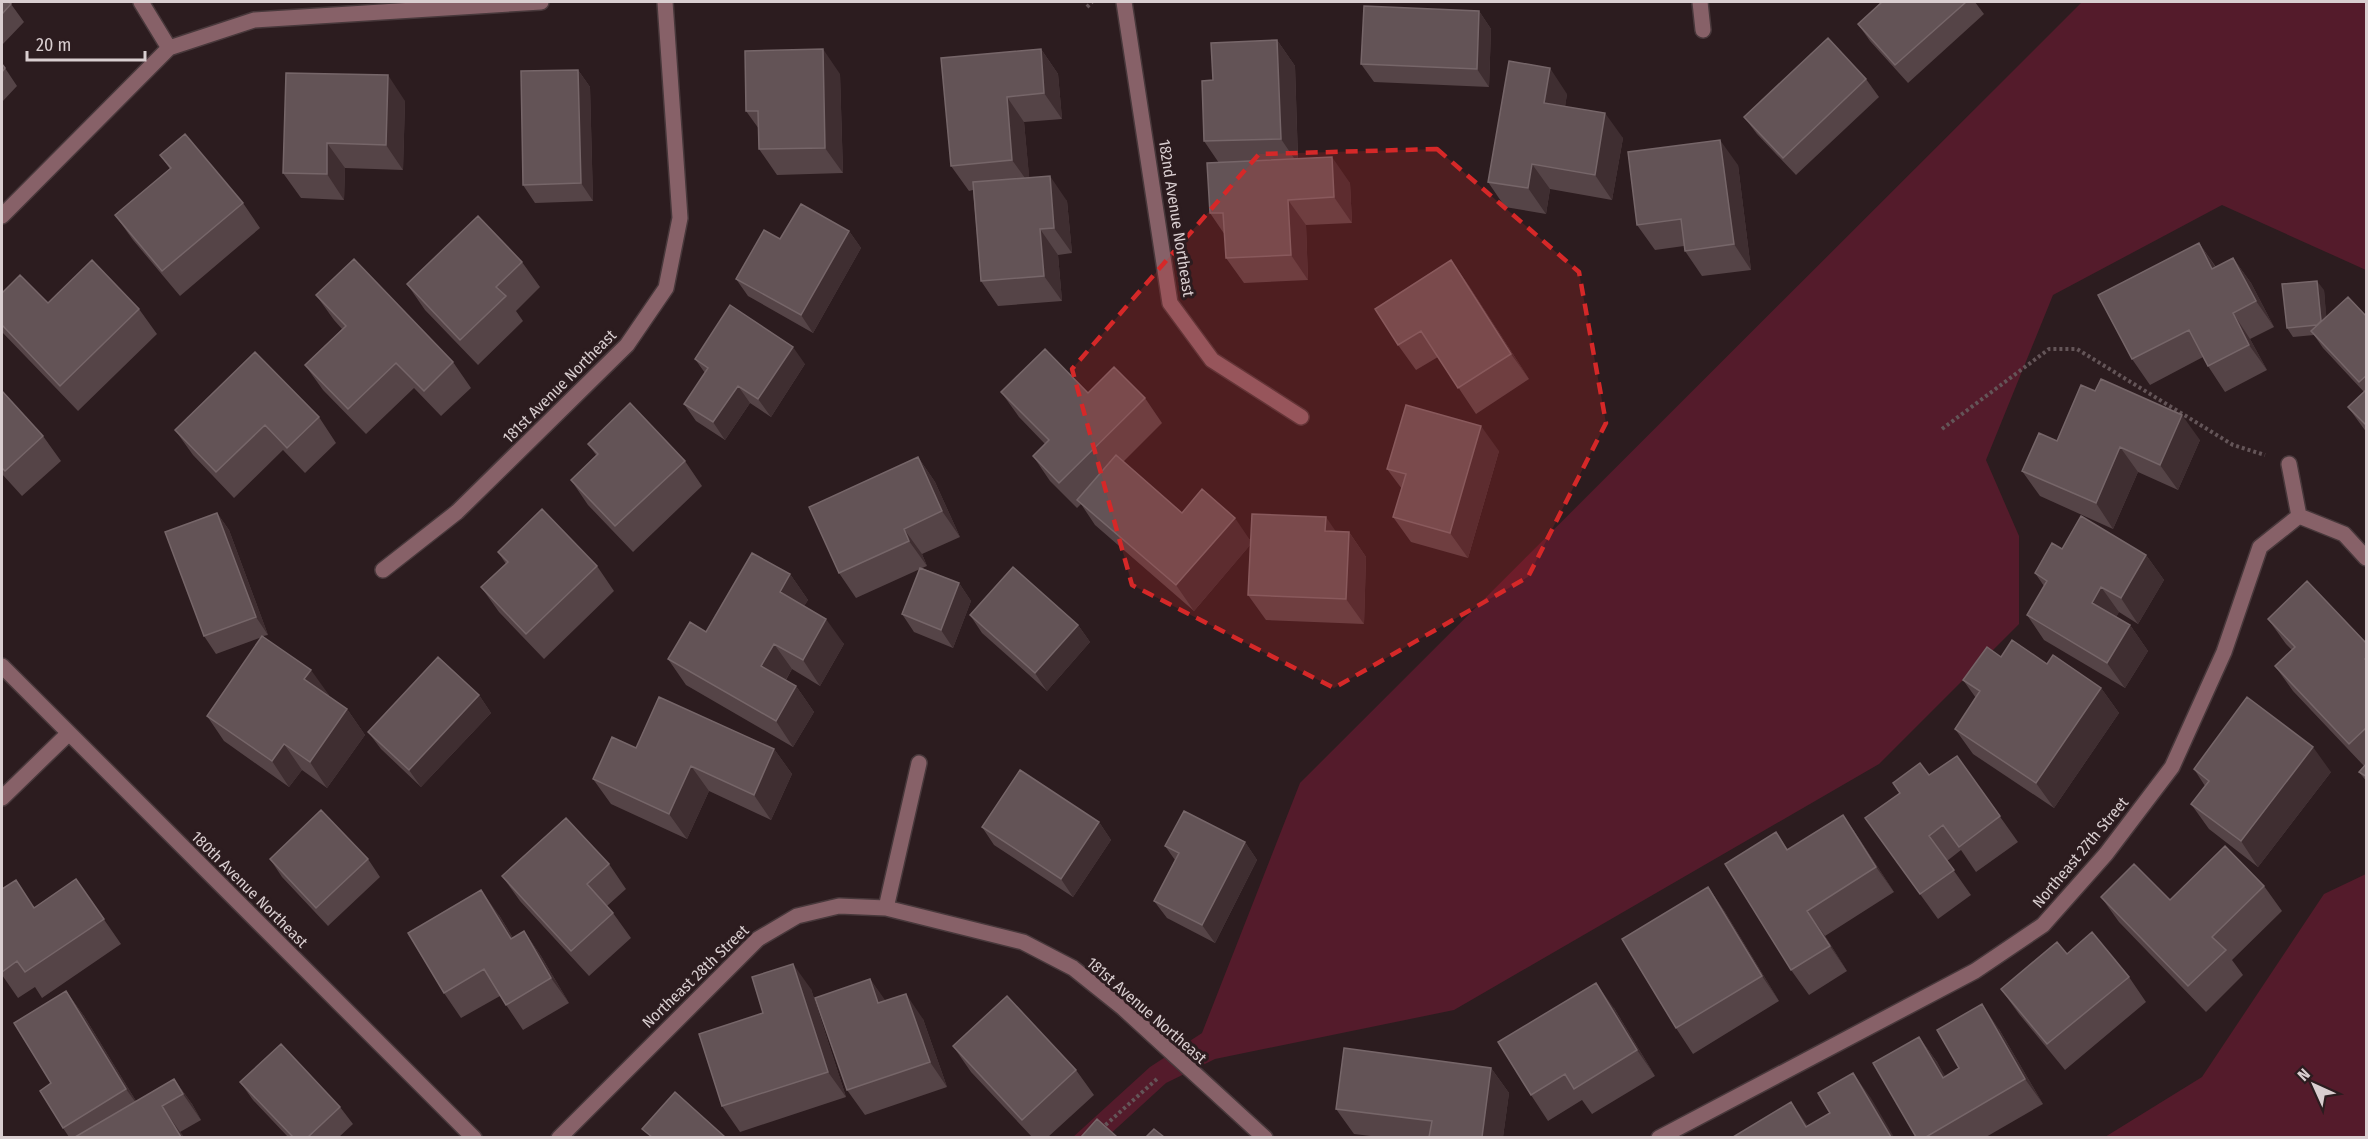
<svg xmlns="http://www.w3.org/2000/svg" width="2368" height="1139" font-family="'Fira Sans Condensed',sans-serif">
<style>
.green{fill:#541b2b}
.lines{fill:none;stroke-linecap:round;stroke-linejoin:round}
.minor-casing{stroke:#48383b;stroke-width:18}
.path{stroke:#645558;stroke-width:4;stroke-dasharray:3 3;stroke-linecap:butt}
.minor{stroke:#876168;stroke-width:15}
.wall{fill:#554447}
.shaded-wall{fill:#3f2e31}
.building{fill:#635356;stroke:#766669;stroke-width:1.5}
.marked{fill:#d62828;fill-opacity:0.2;stroke:#d62828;stroke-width:4.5;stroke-dasharray:12 8;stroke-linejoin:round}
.labels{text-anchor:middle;stroke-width:6;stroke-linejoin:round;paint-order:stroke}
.street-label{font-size:16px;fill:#d9ced0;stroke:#2c1c1f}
</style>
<rect width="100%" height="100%" fill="#2c1c1f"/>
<!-- green -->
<path class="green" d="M 2082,2 L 2366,2 L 2366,270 L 2222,205 L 2053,295 L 1986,460 L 2019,536 L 2019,624 L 1879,764 L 1454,1010 L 1215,1059 L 1166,1083 L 1107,1137 L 1072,1138 L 1150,1067 L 1202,1033 L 1300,783 Z
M 2366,874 L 2366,1137 L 2105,1137 L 2202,1077 L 2324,894 Z"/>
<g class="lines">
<!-- minor casing -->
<g class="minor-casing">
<path id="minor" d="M 141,2 L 169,48
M 1124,2 L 1170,303 L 1212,360 L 1301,417
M 1700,2 L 1703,30
M 2,216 L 169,48 L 254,20 L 541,2
M 2289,464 L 2299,516
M 2299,516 L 2344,534 L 2366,558
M 383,570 L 457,512 L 627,345 L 666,288 L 680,218 L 665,2
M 2,666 L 474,1138
M 2,798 L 69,733
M 886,908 L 1023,942 L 1073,968 L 1123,1008 L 1265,1138
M 559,1138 L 758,939 L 797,916 L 839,906 L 886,908 L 919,763
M 1659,1138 L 1975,971 L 2043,925 L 2106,854 L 2172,767 L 2224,652 L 2260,547 L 2299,516"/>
</g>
<!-- path -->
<path class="path" d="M 1087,7 L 1092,2
M 1942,429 L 2049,349 L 2077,349 L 2233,445 L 2265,455
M 1101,1129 L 1158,1078"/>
<!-- minor -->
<use href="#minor" class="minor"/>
</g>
<!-- wall -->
<path class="wall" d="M 2,2 L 11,4 L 24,22 L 2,45 Z
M 1882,2 L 1975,2 L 1984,14 L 1908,83 L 1870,41 L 1858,24 Z
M 1479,11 L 1491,29 L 1489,87 L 1374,82 L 1361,64 Z
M 1277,40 L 1295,66 L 1298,159 L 1350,183 L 1352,223 L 1306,225 L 1308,280 L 1244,283 L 1226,258 L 1225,235 L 1210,213 L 1219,163 L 1204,141 L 1213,80 Z
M 1041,49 L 1058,74 L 1062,119 L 1024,122 L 1029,177 L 1067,201 L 1072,253 L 1058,255 L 1062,301 L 998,306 L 981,281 L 973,190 L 969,191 L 951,166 Z
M 2,64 L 5,68 L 17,86 L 2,102 Z
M 578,70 L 590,87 L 593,201 L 535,203 L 523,185 Z
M 286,73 L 405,101 L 403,170 L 345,168 L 344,200 L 301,198 L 283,173 Z
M 840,74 L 843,173 L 777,175 L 759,149 L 759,129 L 746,111 Z
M 1866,79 L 1879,97 L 1796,175 L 1757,134 L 1744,117 Z
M 1567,94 L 1565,106 L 1623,138 L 1612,200 L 1550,189 L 1546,214 L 1505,207 L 1488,182 Z
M 160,155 L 243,203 L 260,228 L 180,296 L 133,240 L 115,215 L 170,169 Z
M 1738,165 L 1751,270 L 1702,276 L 1685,251 L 1684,246 L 1655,250 L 1637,225 Z
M 849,231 L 861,248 L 813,333 L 748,296 L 736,279 L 780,239 Z
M 2199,243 L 2216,267 L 2233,258 L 2251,283 L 2274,327 L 2250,339 L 2267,370 L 2225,392 L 2208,366 L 2203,357 L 2150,385 L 2132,359 Z
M 1451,260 L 1469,286 L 1529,379 L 1476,414 L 1438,357 L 1416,370 L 1398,345 Z
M 522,262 L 540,287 L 516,311 L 523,321 L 478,365 L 425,310 L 407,284 Z
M 2324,290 L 2326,317 L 2367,317 L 2367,433 L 2348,407 L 2364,392 L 2323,348 L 2314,335 L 2293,337 L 2287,328 Z
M 2,293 L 48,303 L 139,309 L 157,334 L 78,411 L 2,332 Z
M 316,295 L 453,362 L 471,388 L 441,416 L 414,388 L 366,434 L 323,390 L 305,365 L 342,329 L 334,320 Z
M 695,359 L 805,364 L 771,417 L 750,403 L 725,440 L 696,421 L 684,404 L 705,373 Z
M 2,391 L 43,436 L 61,461 L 22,496 L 2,474 Z
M 1001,392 L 1088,393 L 1145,398 L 1162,423 L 1123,462 L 1182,513 L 1251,540 L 1336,531 L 1349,532 L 1366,557 L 1364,624 L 1266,620 L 1248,595 L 1250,545 L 1194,611 L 1095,525 L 1081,504 L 1077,508 L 1050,481 L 1033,456 L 1045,444 L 1019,417 Z
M 319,417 L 336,443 L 305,473 L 283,450 L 234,498 L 193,455 L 175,430 Z
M 2200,440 L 2178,490 L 2138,472 L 2113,529 L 2040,496 L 2022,471 L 2057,441 Z
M 588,444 L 685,461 L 702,486 L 633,552 L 588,505 L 571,480 L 596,455 Z
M 1499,451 L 1468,558 L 1411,542 L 1393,517 L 1402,489 L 1387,469 Z
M 918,457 L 935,482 L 960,537 L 922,554 L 927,566 L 922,568 L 959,583 L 971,601 L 953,648 L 914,632 L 902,614 L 920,569 L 856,598 L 839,573 Z
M 217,513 L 229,530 L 268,635 L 263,636 L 329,695 L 328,696 L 347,709 L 365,735 L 327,788 L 302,770 L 289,787 L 224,741 L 207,716 L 262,637 L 216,654 L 204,636 Z
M 2062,549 L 2146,555 L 2164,580 L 2138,624 L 2119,612 L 2116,617 L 2130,625 L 2148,651 L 2125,688 L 2044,640 L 2027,615 L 2044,586 L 2035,573 Z
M 498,552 L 597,566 L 614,591 L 544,659 L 499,612 L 481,587 L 506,564 Z
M 790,574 L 808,600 L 804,606 L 844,644 L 820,686 L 792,669 L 786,680 L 796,686 L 814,712 L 793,747 L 686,685 L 668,659 Z
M 970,615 L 1078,625 L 1090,642 L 1047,691 L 982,633 Z
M 2268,619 L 2367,644 L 2367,782 L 2359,772 L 2364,766 L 2293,691 L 2275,666 L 2292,650 L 2286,644 Z
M 2001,657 L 2047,664 L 2101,688 L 2119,713 L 2054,808 L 1973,754 L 1955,729 L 1976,698 L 1963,680 Z
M 479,695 L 491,713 L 421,787 L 381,749 L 368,732 Z
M 636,748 L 774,749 L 792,774 L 771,820 L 709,791 L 687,839 L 611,804 L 593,779 Z
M 1957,756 L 2018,842 L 1976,872 L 1961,850 L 1947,861 L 1971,895 L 1938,919 L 1865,818 Z
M 2194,769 L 2331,772 L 2258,867 L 2209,829 L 2191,804 L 2205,786 Z
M 1843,815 L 1860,840 L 1894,892 L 1825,936 L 1847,971 L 1809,995 L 1791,970 L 1776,832 L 1788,850 Z
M 1099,822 L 1111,840 L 1073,897 L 994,845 L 982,827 Z
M 1245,842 L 1257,860 L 1215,943 L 1167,918 L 1154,901 L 1175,860 L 1165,846 Z
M 270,859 L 368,859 L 380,877 L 328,926 L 282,877 Z
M 609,864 L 626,889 L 607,906 L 613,913 L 631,938 L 589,976 L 520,901 L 502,876 Z
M 76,879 L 121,944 L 42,998 L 35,987 L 18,998 L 2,975 L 2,889 L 35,907 Z
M 2264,886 L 2282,911 L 2232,960 L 2243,975 L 2206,1012 L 2119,922 L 2101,897 L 2170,900 Z
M 1708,887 L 1725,912 L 1779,1001 L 1693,1054 L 1676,1028 Z
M 499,915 L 513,938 L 524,931 L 541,956 L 569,1003 L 523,1030 L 500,996 L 461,1018 L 444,993 Z
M 2067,954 L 2129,977 L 2146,1002 L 2065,1070 L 2019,1014 L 2001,989 Z
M 870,979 L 885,1001 L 923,1019 L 947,1087 L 865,1115 L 847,1090 Z
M 811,989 L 846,1097 L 740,1132 L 722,1106 L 763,1013 Z
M 66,991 L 84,1016 L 136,1101 L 174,1079 L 192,1104 L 201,1120 L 180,1132 L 184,1137 L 69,1137 L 63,1128 L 51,1083 Z
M 1614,1008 L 1655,1076 L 1592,1114 L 1582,1100 L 1548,1121 L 1531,1095 Z
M 1999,1029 L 2043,1104 L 1986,1137 L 1916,1137 L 1919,1037 L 1937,1062 L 1945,1077 L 1959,1068 Z
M 953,1046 L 1076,1070 L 1094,1095 L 1048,1137 L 1032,1137 L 971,1072 Z
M 1491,1068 L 1509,1093 L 1503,1137 L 1379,1137 L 1354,1134 L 1336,1109 Z
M 240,1082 L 340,1107 L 353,1124 L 339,1137 L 288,1137 L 253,1100 Z"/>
<!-- shaded-wall -->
<path class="shaded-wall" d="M 1479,11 L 1491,29 L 1489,87 L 1477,69 Z
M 1277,40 L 1295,66 L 1298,164 L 1281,139 Z
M 823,49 L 840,74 L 843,173 L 825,148 Z
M 1041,49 L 1058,74 L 1062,119 L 1044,93 Z
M 1550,68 L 1567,94 L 1562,128 L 1544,103 Z
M 578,70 L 590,87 L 593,201 L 581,183 Z
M 388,75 L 405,101 L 403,170 L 386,145 Z
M 1007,97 L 1024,122 L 1030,185 L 1012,160 Z
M 1605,113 L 1623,138 L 1612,200 L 1595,175 Z
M 1720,140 L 1738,165 L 1751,270 L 1734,244 Z
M 327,143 L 345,168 L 344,200 L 327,174 Z
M 1332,157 L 1350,183 L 1352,223 L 1334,197 Z
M 1532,164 L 1550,189 L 1546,214 L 1528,188 Z
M 1050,176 L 1067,201 L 1072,253 L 1054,228 Z
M 1288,200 L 1306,225 L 1308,280 L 1291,255 Z
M 1040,229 L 1058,255 L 1062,301 L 1044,276 Z
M 849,231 L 861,248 L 813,333 L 801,315 Z
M 2199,243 L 2216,268 L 2212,269 Z
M 2233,258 L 2251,283 L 2274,327 L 2256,301 Z
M 1451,260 L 1469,286 L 1529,379 L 1511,354 Z
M 2317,281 L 2324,290 L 2328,334 L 2322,324 Z
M 2233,313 L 2250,339 L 2267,370 L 2249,345 Z
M 793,347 L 805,364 L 771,417 L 758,399 Z
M 738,386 L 750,403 L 725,440 L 713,422 Z
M 2182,415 L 2200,440 L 2178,490 L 2160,465 Z
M 1481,426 L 1499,451 L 1468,558 L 1450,533 Z
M 2120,447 L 2138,472 L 2113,529 L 2096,503 Z
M 918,457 L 935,482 L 960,537 L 942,511 Z
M 217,513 L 229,530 L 268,635 L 256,617 Z
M 1326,517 L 1343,542 L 1325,531 Z
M 1235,518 L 1252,543 L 1194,611 L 1176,585 Z
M 904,529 L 922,554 L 927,566 L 909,541 Z
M 1349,532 L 1366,557 L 1364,624 L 1346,599 Z
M 2146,555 L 2164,580 L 2138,624 L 2121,598 Z
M 790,574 L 808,600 L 797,617 L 780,592 Z
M 959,583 L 971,601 L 953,648 L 941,630 Z
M 2101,587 L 2119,612 L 2110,628 L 2092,603 Z
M 826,619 L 844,644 L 820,686 L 803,660 Z
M 1078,625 L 1090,642 L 1047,691 L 1035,673 Z
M 2130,625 L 2148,651 L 2125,688 L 2107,663 Z
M 774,644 L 792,669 L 779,691 L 761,666 Z
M 311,670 L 329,695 L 322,705 L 304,679 Z
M 796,686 L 814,712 L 793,747 L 776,721 Z
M 2101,688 L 2119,713 L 2054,808 L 2036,783 Z
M 479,695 L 491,713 L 421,787 L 409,770 Z
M 347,709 L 365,735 L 327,788 L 310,762 Z
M 284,744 L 302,770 L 289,787 L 272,761 Z
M 2313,747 L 2331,772 L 2258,867 L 2241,841 Z
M 774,749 L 792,774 L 771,820 L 754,795 Z
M 691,766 L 709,791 L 687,839 L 669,814 Z
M 1843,815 L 1860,840 L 1894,892 L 1876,867 Z
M 1099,822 L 1111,840 L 1073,897 L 1061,879 Z
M 1245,842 L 1257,860 L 1215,943 L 1202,925 Z
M 1708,887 L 1725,912 L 1779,1001 L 1762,976 Z
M 481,890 L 499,915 L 529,964 L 511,939 Z
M 1807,911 L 1825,936 L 1847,971 L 1830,946 Z
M 524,931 L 541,956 L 569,1003 L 551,978 Z
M 793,964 L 811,989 L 846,1097 L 828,1072 Z
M 870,979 L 888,1004 L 878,1003 Z
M 1596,983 L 1614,1008 L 1655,1076 L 1637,1050 Z
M 66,991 L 84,1016 L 144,1114 L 126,1089 Z
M 906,994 L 923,1019 L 947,1087 L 930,1062 Z
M 1982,1004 L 1999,1029 L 2043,1104 L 2025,1079 Z
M 1919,1037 L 1937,1062 L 1961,1103 L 1943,1078 Z
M 1491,1068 L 1509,1093 L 1503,1137 L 1482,1137 Z
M 1853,1073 L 1871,1098 L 1894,1137 L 1891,1137 Z
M 174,1079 L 192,1104 L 201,1120 L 183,1094 Z
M 1791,1102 L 1809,1127 L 1806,1127 Z
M 162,1106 L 180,1132 L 184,1137 L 181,1137 Z"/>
<!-- building -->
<path class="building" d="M 2,2 L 8,2 L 11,4 L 2,14 Z
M 1882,2 L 1966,2 L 1895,65 L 1858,24 Z
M 1364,6 L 1479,11 L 1477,69 L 1361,64 Z
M 1828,38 L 1866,79 L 1783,158 L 1744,117 Z
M 1277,40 L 1281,139 L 1204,141 L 1202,81 L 1213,80 L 1211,43 Z
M 823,49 L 825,148 L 759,149 L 758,111 L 746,111 L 745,51 Z
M 1041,49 L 1044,93 L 1007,97 L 1012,160 L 951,166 L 941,58 Z
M 1509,61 L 1550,68 L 1544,103 L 1605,113 L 1595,175 L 1532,164 L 1528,188 L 1488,182 Z
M 2,64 L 5,68 L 2,72 Z
M 578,70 L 581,183 L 523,185 L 521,71 Z
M 286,73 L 388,75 L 386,145 L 327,143 L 327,174 L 283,173 Z
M 185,134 L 243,203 L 162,271 L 115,215 L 171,168 L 160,155 Z
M 1720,140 L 1734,244 L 1685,251 L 1681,219 L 1637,225 L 1628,152 Z
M 1332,157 L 1334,197 L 1288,200 L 1291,255 L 1226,258 L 1223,213 L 1210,213 L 1207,163 Z
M 1050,176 L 1054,228 L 1040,229 L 1044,276 L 981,281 L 973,182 Z
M 801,204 L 849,231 L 801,315 L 736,279 L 764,230 L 780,239 Z
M 478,216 L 522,262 L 496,287 L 506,296 L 460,340 L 407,284 Z
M 2199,243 L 2212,269 L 2233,258 L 2256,301 L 2233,313 L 2249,345 L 2208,366 L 2189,330 L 2132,359 L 2098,295 Z
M 354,259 L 453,362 L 424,391 L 396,363 L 348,409 L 305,365 L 346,326 L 316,295 Z
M 92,260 L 139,309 L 60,386 L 2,325 L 2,293 L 20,275 L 48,303 Z
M 1451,260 L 1511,354 L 1458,388 L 1421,331 L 1398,345 L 1375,309 Z
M 2317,281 L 2321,321 L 2317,325 L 2287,328 L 2282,284 Z
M 2348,297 L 2367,317 L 2367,375 L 2359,382 L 2311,331 Z
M 730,305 L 793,347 L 758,399 L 738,386 L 713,422 L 684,404 L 708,368 L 695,359 Z
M 1045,349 L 1088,393 L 1114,367 L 1145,398 L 1059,483 L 1033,456 L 1049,440 L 1001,392 Z
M 255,352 L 319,417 L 287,448 L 265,425 L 216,472 L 175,430 Z
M 2101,379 L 2182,415 L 2160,465 L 2120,447 L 2096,503 L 2022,471 L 2039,433 L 2057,441 L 2081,385 L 2095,391 Z
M 2367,389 L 2367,426 L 2348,407 Z
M 2,391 L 43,436 L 5,471 L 2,468 Z
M 630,403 L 685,461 L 615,526 L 571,480 L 598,454 L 588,444 Z
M 1406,405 L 1481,426 L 1450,533 L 1393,517 L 1406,474 L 1387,469 Z
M 1116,455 L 1182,513 L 1202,489 L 1235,518 L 1176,585 L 1077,500 Z
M 918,457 L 942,511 L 904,529 L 909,541 L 839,573 L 809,507 Z
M 542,509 L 597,566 L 526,634 L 481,587 L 508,562 L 498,552 Z
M 217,513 L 256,617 L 204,636 L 165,532 Z
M 1252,514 L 1326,517 L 1325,531 L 1349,532 L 1346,599 L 1248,595 Z
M 2081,516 L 2146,555 L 2121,598 L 2101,587 L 2092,603 L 2130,625 L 2107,663 L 2027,615 L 2047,581 L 2035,573 L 2052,543 L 2062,549 Z
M 752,553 L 790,574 L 780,592 L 826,619 L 803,660 L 774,644 L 761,666 L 796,686 L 776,721 L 668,659 L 690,622 L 706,632 Z
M 1013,567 L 1078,625 L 1035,673 L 970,615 Z
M 920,568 L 959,583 L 941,630 L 902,614 Z
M 2307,581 L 2367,644 L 2367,657 L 2365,659 L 2367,661 L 2367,727 L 2349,744 L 2275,666 L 2295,647 L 2268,619 Z
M 262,636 L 311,670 L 304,679 L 347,709 L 310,762 L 284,744 L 272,761 L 207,716 Z
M 2012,640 L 2047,664 L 2053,655 L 2101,688 L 2036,783 L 1955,729 L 1980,691 L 1963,680 L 1987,647 L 2001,657 Z
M 438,657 L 479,695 L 409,770 L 368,732 Z
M 659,697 L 774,749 L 754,795 L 691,766 L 669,814 L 593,779 L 612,737 L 636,748 Z
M 2247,697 L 2313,747 L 2241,841 L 2191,804 L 2209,781 L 2194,769 Z
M 1957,756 L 2000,816 L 1959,847 L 1943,825 L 1929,836 L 1954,870 L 1920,894 L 1865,818 L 1900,793 L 1893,783 L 1920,763 L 1929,775 Z
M 2367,763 L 2367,777 L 2359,772 Z
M 1020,770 L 1099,822 L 1061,879 L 982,827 Z
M 321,810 L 368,859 L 316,908 L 270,859 Z
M 1184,811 L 1245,842 L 1202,925 L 1154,901 L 1179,853 L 1165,846 Z
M 1843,815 L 1876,867 L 1807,911 L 1830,946 L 1791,970 L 1725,864 L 1776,832 L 1787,850 Z
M 566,818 L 609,864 L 587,884 L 613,913 L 571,951 L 502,876 Z
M 2225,846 L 2264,886 L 2212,937 L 2226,950 L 2188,986 L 2101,897 L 2134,864 L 2170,900 Z
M 76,879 L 104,919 L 25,972 L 17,961 L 2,972 L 2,889 L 16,880 L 34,908 Z
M 1708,887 L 1762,976 L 1676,1028 L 1622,939 Z
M 481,890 L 511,939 L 524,931 L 551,978 L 506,1005 L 484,969 L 444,993 L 408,933 Z
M 2092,932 L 2129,977 L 2047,1044 L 2001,989 L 2057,942 L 2067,954 Z
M 793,964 L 828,1072 L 722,1106 L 699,1034 L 763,1013 L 752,977 Z
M 870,979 L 878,1003 L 906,994 L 930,1062 L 847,1090 L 815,998 Z
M 1596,983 L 1637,1050 L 1574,1089 L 1565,1074 L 1531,1095 L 1498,1042 Z
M 66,991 L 126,1089 L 63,1128 L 40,1091 L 51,1083 L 14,1023 Z
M 1007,996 L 1076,1070 L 1022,1120 L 953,1046 Z
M 1982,1004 L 2025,1079 L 1926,1137 L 1916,1137 L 1873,1063 L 1919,1037 L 1943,1078 L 1959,1068 L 1937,1030 Z
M 281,1044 L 340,1107 L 308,1137 L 293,1137 L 240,1082 Z
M 1344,1048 L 1491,1068 L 1482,1137 L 1429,1137 L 1432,1121 L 1336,1109 Z
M 1853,1073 L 1891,1137 L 1733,1137 L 1791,1102 L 1806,1127 L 1830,1113 L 1818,1093 Z
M 174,1079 L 183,1094 L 162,1106 L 181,1137 L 75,1137 Z
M 675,1092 L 725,1137 L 652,1137 L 642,1129 Z
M 1097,1119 L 1117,1137 L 1081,1137 Z
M 1154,1129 L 1164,1137 L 1146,1137 Z"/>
<!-- marked area -->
<path class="marked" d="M 1437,149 L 1579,272 L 1606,423 L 1528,577 L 1334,688 L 1132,585 L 1072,369 L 1259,154 Z"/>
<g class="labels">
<!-- street labels -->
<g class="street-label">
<text transform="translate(1177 218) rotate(81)" y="6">182nd Avenue Northeast</text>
<text transform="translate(559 386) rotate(-45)" y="6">181st Avenue Northeast</text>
<text transform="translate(2080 852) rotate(-50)" y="6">Northeast 27th Street</text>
<text transform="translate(250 889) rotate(45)" y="6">180th Avenue Northeast</text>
<text transform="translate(695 976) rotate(-44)" y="6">Northeast 28th Street</text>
<text transform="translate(1147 1010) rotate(41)" y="6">181st Avenue Northeast</text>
</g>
</g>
<!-- border -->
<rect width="2368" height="1139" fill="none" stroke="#d9ced0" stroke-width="6"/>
<!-- north arrow -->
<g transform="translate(2314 1085) rotate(315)" stroke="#2c1c1f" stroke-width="4.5" paint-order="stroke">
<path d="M0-4.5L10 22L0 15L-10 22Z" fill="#d9ced0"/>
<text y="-9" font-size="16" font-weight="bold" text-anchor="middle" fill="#d9ced0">N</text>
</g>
<!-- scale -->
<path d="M27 51v9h118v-9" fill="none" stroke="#d9ced0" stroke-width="3"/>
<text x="36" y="51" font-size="18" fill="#d9ced0" stroke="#2c1c1f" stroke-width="4.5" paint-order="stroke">20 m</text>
</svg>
